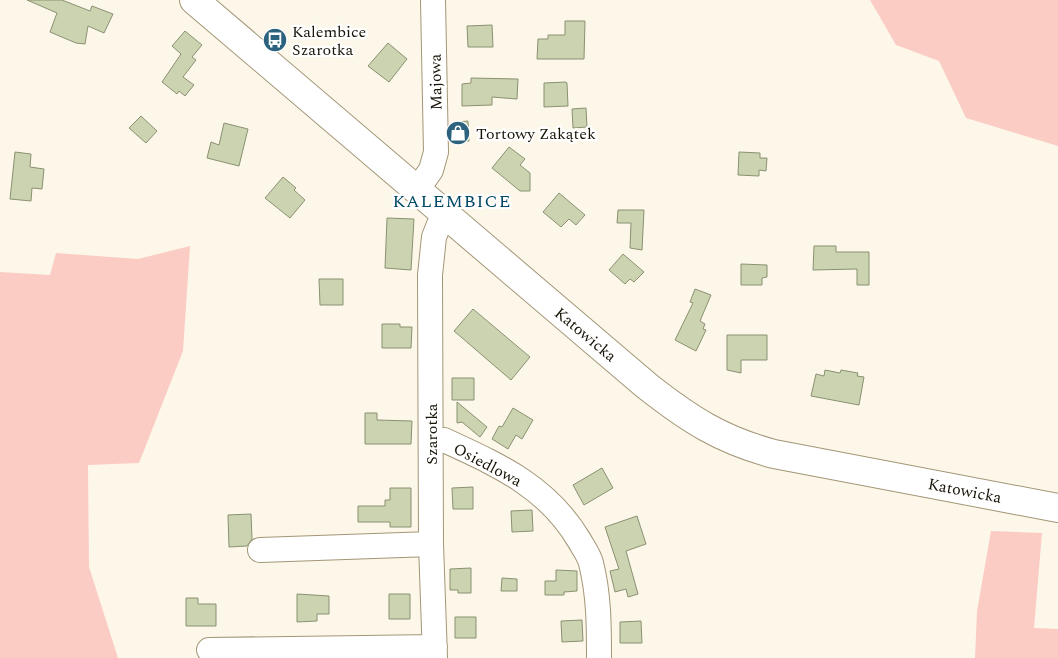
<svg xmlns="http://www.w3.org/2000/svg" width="1058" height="658" font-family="Spectral,serif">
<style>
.green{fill:#fbccc4}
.building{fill:#ccd3b1;stroke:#8a9171}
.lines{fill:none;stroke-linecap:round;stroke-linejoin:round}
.minor-casing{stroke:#a39677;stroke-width:26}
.major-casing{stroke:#a39677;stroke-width:30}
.minor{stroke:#fff;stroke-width:24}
.major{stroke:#fff;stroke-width:28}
.labels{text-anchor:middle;stroke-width:4.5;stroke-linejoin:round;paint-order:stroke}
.poi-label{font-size:16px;fill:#181307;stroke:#fff;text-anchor:start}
.street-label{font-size:16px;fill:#181307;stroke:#fff}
.neighbourhood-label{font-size:18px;letter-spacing:1px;fill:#004866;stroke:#fff}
</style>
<rect width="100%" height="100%" fill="#fdf7ea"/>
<!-- green -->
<path class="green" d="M 870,0 L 1058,0 L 1058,146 L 966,118 L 939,61 L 896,45 Z
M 190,246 L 183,351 L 139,463 L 88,465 L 89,567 L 118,658 L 0,658 L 0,272 L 50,275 L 56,253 L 138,259 Z
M 991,531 L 1042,533 L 1034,628 L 1058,629 L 1058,658 L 975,658 L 977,611 Z"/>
<!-- building -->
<path class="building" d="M 27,0 L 62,0 L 90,11 L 92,6 L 113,14 L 104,33 L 88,26 L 85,44 L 76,43 L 50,32 L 57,13 Z
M 565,21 L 585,21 L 584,59 L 537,59 L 538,39 L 548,39 L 548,35 L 565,35 Z
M 492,25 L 493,47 L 468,47 L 467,26 Z
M 185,31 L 202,45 L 192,57 L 196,60 L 183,77 L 194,85 L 185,96 L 179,91 L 177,94 L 162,82 L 181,54 L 172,46 Z
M 388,43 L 407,59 L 389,82 L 368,66 Z
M 471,78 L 518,79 L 517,99 L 492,97 L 492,105 L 462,106 L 462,84 L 471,83 Z
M 566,82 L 567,83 L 568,106 L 544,107 L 544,83 Z
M 586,108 L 587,127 L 573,128 L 572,109 Z
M 141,116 L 157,131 L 146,143 L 129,128 Z
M 468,121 L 469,141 L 457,142 L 456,122 Z
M 224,123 L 248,129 L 239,166 L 207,158 L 211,142 L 219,145 Z
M 509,147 L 525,159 L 520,165 L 530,173 L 530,191 L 520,191 L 492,168 Z
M 15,152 L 31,154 L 30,167 L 44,169 L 42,189 L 32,188 L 31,201 L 10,199 Z
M 739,152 L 760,153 L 760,158 L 767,158 L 766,171 L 759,170 L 759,176 L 738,175 Z
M 283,177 L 296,188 L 294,190 L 305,200 L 290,218 L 265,198 Z
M 559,193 L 585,215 L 576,225 L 569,219 L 561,227 L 543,212 Z
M 618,210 L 644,210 L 642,250 L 630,248 L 631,223 L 617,223 Z
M 387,218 L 414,219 L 411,270 L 385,268 Z
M 814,246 L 836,246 L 836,252 L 869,252 L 869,285 L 857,285 L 857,269 L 813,270 Z
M 623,254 L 644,272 L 634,282 L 630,279 L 625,284 L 609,270 Z
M 741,264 L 767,265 L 767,277 L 762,278 L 762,285 L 741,285 Z
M 319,279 L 343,279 L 343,305 L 320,305 Z
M 695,289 L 711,295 L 700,321 L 705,324 L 703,329 L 706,330 L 696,351 L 675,340 L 693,303 L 690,302 Z
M 473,309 L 530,357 L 511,380 L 454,331 Z
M 382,324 L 400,324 L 400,327 L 412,327 L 411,348 L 382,348 Z
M 727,335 L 767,335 L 767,360 L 741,360 L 741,373 L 727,370 Z
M 825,370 L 840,373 L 841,370 L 858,373 L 857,376 L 864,377 L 859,405 L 811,396 L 816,374 L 824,376 Z
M 452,378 L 474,378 L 474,400 L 452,400 Z
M 457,402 L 487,427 L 480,437 L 462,422 L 457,423 Z
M 513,408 L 533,420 L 522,439 L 516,435 L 508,449 L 492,439 L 499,426 L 502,427 Z
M 365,413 L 377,413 L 377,420 L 412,421 L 411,444 L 365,444 Z
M 602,468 L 613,488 L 584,505 L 573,485 Z
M 473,487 L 473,509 L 453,509 L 452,488 Z
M 390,488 L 411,488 L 411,527 L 390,527 L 390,522 L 358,522 L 358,506 L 385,506 L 385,500 L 390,500 Z
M 532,510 L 533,531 L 512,532 L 511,511 Z
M 251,514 L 252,539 L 247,546 L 229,547 L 228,515 Z
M 637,516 L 646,544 L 626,551 L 638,594 L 628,597 L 626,589 L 615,592 L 610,571 L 619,569 L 605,527 Z
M 471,568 L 471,593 L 458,593 L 458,590 L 450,590 L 450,569 Z
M 556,570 L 577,571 L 577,591 L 564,592 L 564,595 L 545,595 L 545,581 L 556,581 Z
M 502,578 L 517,579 L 517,591 L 501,591 Z
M 297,594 L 329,596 L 329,614 L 317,614 L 317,621 L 297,622 Z
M 389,594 L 410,594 L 410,619 L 389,619 Z
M 186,598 L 198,598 L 198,604 L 216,604 L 216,626 L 186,626 Z
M 455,617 L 476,617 L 476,638 L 455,638 Z
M 582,620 L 583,641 L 562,642 L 561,621 Z
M 641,621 L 642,643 L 620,643 L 620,622 Z"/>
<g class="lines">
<!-- minor casing -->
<g class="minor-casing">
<path id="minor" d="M 417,190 L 431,170 L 436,152 L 433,0
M 431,439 L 444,440 C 498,465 547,486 579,540 C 583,547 589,555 591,563 C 599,595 599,626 599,658
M 260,550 L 431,544
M 209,650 L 435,647
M 435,658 L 431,544 L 430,275 L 434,237 L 444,212"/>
</g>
<!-- major casing -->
<g class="major-casing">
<path id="major" d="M 194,0 L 647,386 C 689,419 721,440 774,454 L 1058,508"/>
</g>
<!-- minor -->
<use href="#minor" class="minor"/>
<!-- major -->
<use href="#major" class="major"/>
</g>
<!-- icons -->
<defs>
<g id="bus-disc" transform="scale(1.25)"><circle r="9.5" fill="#2d627e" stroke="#fff"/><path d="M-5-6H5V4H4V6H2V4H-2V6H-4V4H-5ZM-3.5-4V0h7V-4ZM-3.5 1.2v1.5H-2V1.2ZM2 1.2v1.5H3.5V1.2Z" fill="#fff"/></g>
<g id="shop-disc" transform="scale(1.25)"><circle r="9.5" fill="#2d627e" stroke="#fff"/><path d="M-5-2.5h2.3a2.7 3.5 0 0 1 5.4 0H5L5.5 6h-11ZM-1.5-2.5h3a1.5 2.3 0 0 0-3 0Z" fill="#fff"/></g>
</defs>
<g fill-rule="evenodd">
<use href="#bus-disc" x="275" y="40"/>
<use href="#shop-disc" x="458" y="133"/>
</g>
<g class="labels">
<!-- poi labels -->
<g class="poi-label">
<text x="292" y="37">Kalembice<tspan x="292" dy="18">Szarotka</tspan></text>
<text x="476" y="139">Tortowy Zakątek</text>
</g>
<!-- street labels -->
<g class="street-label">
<text transform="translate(435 82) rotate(-91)" y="6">Majowa</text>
<text transform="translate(586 334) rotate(40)" y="6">Katowicka</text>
<text transform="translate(431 434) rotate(-90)" y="6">Szarotka</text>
<text transform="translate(488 464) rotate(28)" y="6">Osiedlowa</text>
<text transform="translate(965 490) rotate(11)" y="6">Katowicka</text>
</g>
<!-- neighbourhood labels -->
<g class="neighbourhood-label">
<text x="452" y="207">KALEMBICE</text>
</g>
</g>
</svg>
